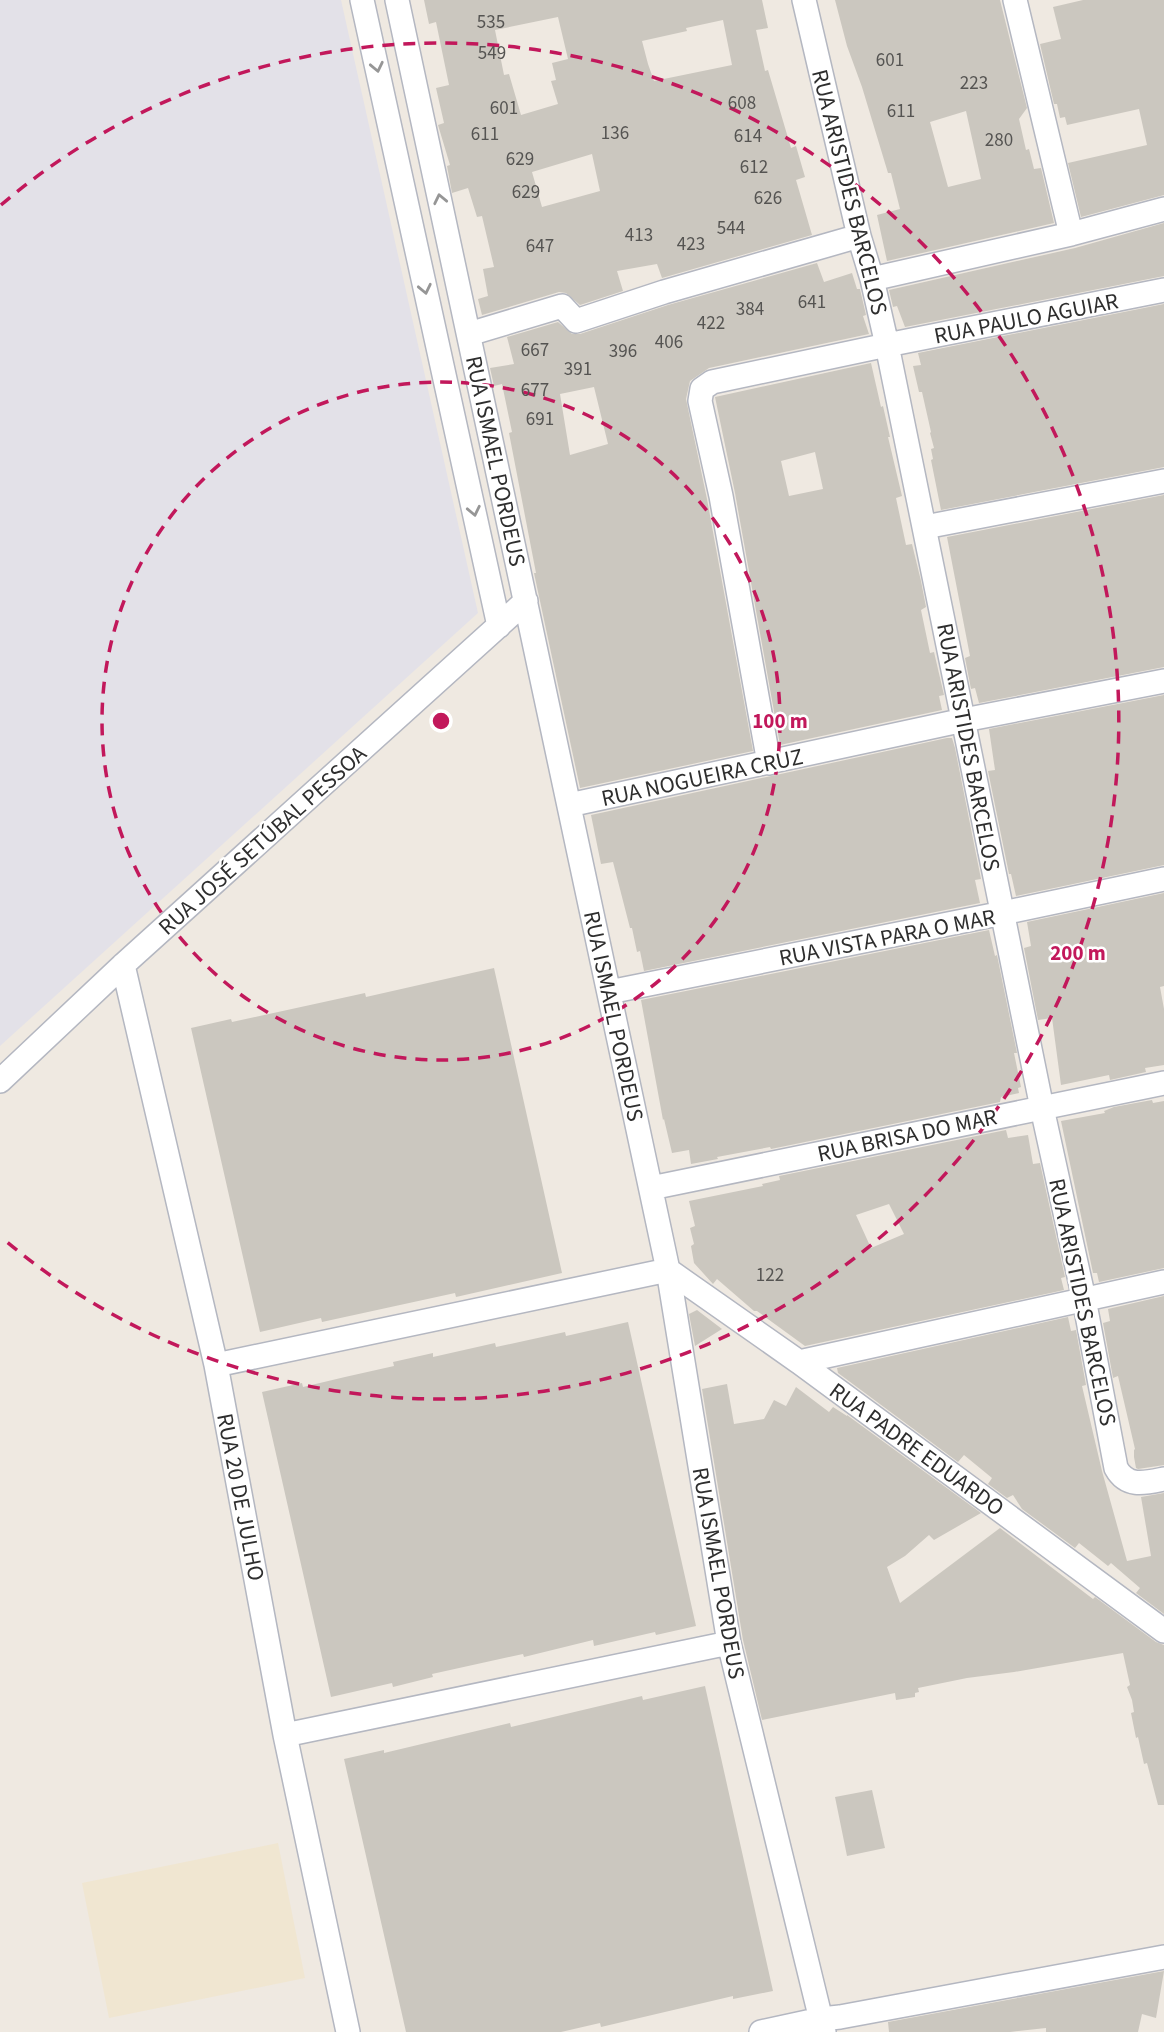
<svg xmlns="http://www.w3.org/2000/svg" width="1164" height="2032" font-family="'Source Sans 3',sans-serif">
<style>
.industrial{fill:#e3e1e8}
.education{fill:#f0e6d1}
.building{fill:#cbc7bf;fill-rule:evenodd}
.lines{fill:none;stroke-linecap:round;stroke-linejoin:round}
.minor-casing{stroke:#b4b7c1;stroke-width:26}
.minor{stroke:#fff;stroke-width:23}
.oneway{stroke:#969696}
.ring{fill:none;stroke:#c2185b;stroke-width:3.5;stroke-dasharray:12 9}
.labels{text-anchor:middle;stroke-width:5;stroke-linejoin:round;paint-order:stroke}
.number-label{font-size:19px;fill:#555452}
.street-label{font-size:23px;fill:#2e2e2e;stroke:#fff}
.centre{fill:#c2185b;stroke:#fff;stroke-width:3.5}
.ring-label{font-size:21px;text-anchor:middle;font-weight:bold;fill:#c2185b;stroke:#fff;stroke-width:5;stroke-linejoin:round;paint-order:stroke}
</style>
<rect width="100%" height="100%" fill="#efe9e1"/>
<!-- industrial -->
<path class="industrial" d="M 0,0 L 341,0 L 478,613 L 0,1046 Z"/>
<!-- education -->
<path class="education" d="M 278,1843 L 305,1978 L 109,2018 L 82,1883 Z"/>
<!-- building -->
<path class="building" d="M 424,0 L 762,0 L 768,28 L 756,30 L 765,71 L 768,70 L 791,148 L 796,146 L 805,177 L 796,180 L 812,235 L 662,278 L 657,264 L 617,271 L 623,291 L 580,305 L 566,293 L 559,292 L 482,315 L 478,299 L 488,296 L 483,269 L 494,267 L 482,216 L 477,217 L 468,188 L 452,193 L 447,166 L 450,165 L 438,125 L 444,123 L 436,88 L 449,85 L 436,22 L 429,24 ZM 558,17 L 568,59 L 552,63 L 556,80 L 551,81 L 558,104 L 521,115 L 509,74 L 504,75 L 495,30 ZM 723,20 L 732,65 L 654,81 L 648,64 L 642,41 L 687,31 L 686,28 ZM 592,154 L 600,191 L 542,207 L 532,172 Z
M 835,0 L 1000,0 L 1027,108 L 1019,119 L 1026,150 L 1029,149 L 1034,169 L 1041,168 L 1054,223 L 887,261 L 877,215 L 900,209 L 891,173 L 888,173 L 862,87 L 847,46 ZM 966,111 L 981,179 L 948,187 L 930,122 Z
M 1083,0 L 1164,0 L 1164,195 L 1081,217 L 1068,163 L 1147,145 L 1139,109 L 1067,125 L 1065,117 L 1060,118 L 1057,104 L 1054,104 L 1040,44 L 1061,39 L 1053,7 Z
M 1164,223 L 1164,276 L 905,327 L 897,306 L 893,307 L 889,290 L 1075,248 Z
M 817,263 L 824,282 L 852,273 L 857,289 L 860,289 L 866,315 L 863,316 L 869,334 L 709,368 L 690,381 L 686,399 L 707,499 L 753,751 L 580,788 L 534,573 L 536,573 L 509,433 L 512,432 L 502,384 L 494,386 L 490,368 L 514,364 L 507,337 L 558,322 L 572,334 L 580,334 L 668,305 ZM 594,387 L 608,444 L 570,455 L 560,394 Z
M 1164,304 L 1164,467 L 941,510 L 931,460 L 933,459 L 931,449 L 934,448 L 930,433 L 931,432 L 922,392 L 919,392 L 913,366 L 921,365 L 918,353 Z
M 871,363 L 881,407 L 883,406 L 890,437 L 888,437 L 902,496 L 896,498 L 906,545 L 912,544 L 921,581 L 926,607 L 921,610 L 930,653 L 934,652 L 944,695 L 939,696 L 942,710 L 780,745 L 735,493 L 715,397 ZM 815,452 L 823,489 L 789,496 L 781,461 Z
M 1164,495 L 1164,667 L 979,703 L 975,688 L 971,689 L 965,658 L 970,656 L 947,537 Z
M 1164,695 L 1164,865 L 1016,896 L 1011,874 L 1009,874 L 988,771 L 995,770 L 989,729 Z
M 947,738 L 952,738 L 955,748 L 981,879 L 975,880 L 980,903 L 644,971 L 640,951 L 637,952 L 632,928 L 630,928 L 613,862 L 601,864 L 591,815 Z
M 1164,893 L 1164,986 L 1160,987 L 1164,1009 L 1164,1065 L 1145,1068 L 1146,1072 L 1110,1080 L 1109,1075 L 1061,1085 L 1052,1018 L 1038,1020 L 1024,948 L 1031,946 L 1027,922 Z
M 989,930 L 995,956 L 997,955 L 1017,1053 L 1014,1053 L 1021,1087 L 1018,1088 L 1019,1093 L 1001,1097 L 1000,1102 L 771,1149 L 770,1147 L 717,1157 L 718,1159 L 691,1164 L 689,1150 L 672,1153 L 664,1119 L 663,1120 L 641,1000 Z
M 494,968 L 562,1273 L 456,1297 L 455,1293 L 322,1322 L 321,1318 L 260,1332 L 191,1028 L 231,1019 L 232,1022 L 365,993 L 366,997 Z
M 1152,1100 L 1153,1103 L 1164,1101 L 1164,1268 L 1099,1282 L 1097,1273 L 1093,1273 L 1061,1121 L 1105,1113 L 1104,1111 L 1114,1107 Z
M 1006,1130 L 1008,1138 L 1028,1135 L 1033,1164 L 1040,1163 L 1065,1277 L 1061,1278 L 1064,1290 L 805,1346 L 757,1311 L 754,1311 L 717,1279 L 713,1284 L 694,1263 L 691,1246 L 694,1244 L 690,1228 L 695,1226 L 689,1201 L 763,1186 L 762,1184 L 780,1180 L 779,1176 ZM 889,1204 L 904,1234 L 871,1248 L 856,1215 Z
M 1164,1296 L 1164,1465 L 1138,1469 L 1136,1468 L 1134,1457 L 1134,1450 L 1135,1449 L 1118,1376 L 1113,1378 L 1103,1323 L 1110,1321 L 1108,1309 Z
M 697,1310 L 722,1329 L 695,1346 L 689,1314 Z
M 1068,1317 L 1071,1331 L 1076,1330 L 1086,1385 L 1082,1386 L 1102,1471 L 1127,1561 L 1151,1556 L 1141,1497 L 1164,1493 L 1164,1614 L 1136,1593 L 1140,1588 L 1111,1563 L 1108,1566 L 1079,1543 L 1075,1548 L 1022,1509 L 1013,1495 L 1007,1498 L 988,1484 L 992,1478 L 964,1455 L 958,1462 L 838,1373 L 837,1368 Z
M 628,1322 L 696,1626 L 656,1635 L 655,1632 L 594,1646 L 593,1640 L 524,1657 L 523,1654 L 432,1674 L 433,1677 L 393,1687 L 392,1683 L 331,1697 L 262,1392 L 302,1383 L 303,1387 L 345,1377 L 394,1366 L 393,1362 L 433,1353 L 433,1357 L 495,1343 L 496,1347 L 565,1332 L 566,1336 Z
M 727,1384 L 734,1424 L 764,1419 L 774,1400 L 786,1406 L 796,1387 L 829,1412 L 833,1407 L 847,1416 L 847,1415 L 981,1513 L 934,1540 L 929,1535 L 905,1556 L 887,1567 L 900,1603 L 1000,1528 L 1093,1599 L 1095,1597 L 1156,1642 L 1164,1645 L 1164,1805 L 1158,1805 L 1147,1763 L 1144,1764 L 1138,1737 L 1136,1738 L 1131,1713 L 1134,1712 L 1132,1700 L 1127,1687 L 1130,1685 L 1123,1653 L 1014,1672 L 967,1678 L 918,1688 L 919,1692 L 915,1693 L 915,1697 L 896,1700 L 895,1693 L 762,1720 L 743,1640 L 702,1389 Z
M 705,1686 L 773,1991 L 733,1999 L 733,1996 L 601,2027 L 600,2023 L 561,2032 L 406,2032 L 344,1759 L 384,1750 L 384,1753 L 510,1723 L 511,1727 L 642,1696 L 643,1700 Z
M 872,1790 L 885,1848 L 847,1856 L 835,1797 Z
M 1164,1971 L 1156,2018 L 1142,2014 L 1138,2032 L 1046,2032 L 1046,2028 L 1010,2032 L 889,2032 L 888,2022 Z"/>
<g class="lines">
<!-- minor casing -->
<g class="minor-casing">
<path id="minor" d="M 362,0 L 499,626
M 397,0 L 668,1270 L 729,1643 L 824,2032
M 804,0 L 859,236 L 872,279 L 887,345 L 1042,1108 L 1084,1299 L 1116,1468 C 1127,1488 1145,1483 1164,1479
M 1015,0 L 1071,234
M 872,279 L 1071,234 L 1164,209
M 469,334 L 562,306 L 576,321 L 664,292 L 859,236
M 925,527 L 1164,481
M 769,763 L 721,496 L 700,401 L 702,389 L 712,382 L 887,345 L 1164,290
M 569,805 L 964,720 L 1164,681
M 123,965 L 216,1365 L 285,1735 L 348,2032
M 609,992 L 1003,913 L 1164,879
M 0,1081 L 123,965 L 526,601
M 651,1188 L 1164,1083
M 799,1362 L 1164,1282
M 216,1365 L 668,1270 L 799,1362 L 1164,1631
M 285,1735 L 729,1643
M 761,2032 L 821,2019 L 840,2017 L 1164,1957"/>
</g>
<!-- minor -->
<use href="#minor" class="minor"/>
</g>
<!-- one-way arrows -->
<defs><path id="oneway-chevron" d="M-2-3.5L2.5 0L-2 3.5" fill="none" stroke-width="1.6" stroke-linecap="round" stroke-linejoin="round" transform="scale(1.75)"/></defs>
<g class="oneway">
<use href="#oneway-chevron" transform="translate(377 67) rotate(78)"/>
<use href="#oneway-chevron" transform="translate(440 199) rotate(-102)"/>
<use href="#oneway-chevron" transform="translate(425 289) rotate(78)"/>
<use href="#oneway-chevron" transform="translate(474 511) rotate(78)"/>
</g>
<!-- distance rings -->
<g class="ring">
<circle cx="441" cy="721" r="339"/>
<path d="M1 205A678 678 0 1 1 1 1237"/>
</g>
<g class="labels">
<!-- number labels -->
<g class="number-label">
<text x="491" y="28">535</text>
<text x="492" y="59">549</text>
<text x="890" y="66">601</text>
<text x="974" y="89">223</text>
<text x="742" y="109">608</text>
<text x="504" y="114">601</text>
<text x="901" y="117">611</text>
<text x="615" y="139">136</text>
<text x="485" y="140">611</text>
<text x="748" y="142">614</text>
<text x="999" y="146">280</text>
<text x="520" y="165">629</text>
<text x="754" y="173">612</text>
<text x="526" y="198">629</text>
<text x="768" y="204">626</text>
<text x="731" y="234">544</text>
<text x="639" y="241">413</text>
<text x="691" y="250">423</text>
<text x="540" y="252">647</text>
<text x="812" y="308">641</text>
<text x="750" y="315">384</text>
<text x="711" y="329">422</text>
<text x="669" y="348">406</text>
<text x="535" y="356">667</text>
<text x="623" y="357">396</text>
<text x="578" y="375">391</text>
<text x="535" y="396">677</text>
<text x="540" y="425">691</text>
<text x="770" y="1281">122</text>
</g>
<!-- street labels -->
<g class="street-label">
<text transform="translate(850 192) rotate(76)" y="8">RUA ARISTIDES BARCELOS</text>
<text transform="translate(1026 318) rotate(-11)" y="8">RUA PAULO AGUIAR</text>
<text transform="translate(496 461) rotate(78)" y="8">RUA ISMAEL PORDEUS</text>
<text transform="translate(969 747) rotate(79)" y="8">RUA ARISTIDES BARCELOS</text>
<text transform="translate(702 777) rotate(-12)" y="8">RUA NOGUEIRA CRUZ</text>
<text transform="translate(262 840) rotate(-42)" y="8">RUA JOSÉ SETÚBAL PESSOA</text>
<text transform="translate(887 937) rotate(-11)" y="8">RUA VISTA PARA O MAR</text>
<text transform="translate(614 1016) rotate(78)" y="8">RUA ISMAEL PORDEUS</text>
<text transform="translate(907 1135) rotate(-12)" y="8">RUA BRISA DO MAR</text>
<text transform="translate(1083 1302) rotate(78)" y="8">RUA ARISTIDES BARCELOS</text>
<text transform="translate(917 1449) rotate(36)" y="8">RUA PADRE EDUARDO</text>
<text transform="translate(241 1497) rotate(79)" y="8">RUA 20 DE JULHO</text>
<text transform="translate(719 1573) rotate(80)" y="8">RUA ISMAEL PORDEUS</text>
</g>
</g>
<circle cx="441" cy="721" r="10" class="centre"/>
<g class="ring-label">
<text x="780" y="728">100 m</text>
<text x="1078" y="960">200 m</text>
</g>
</svg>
